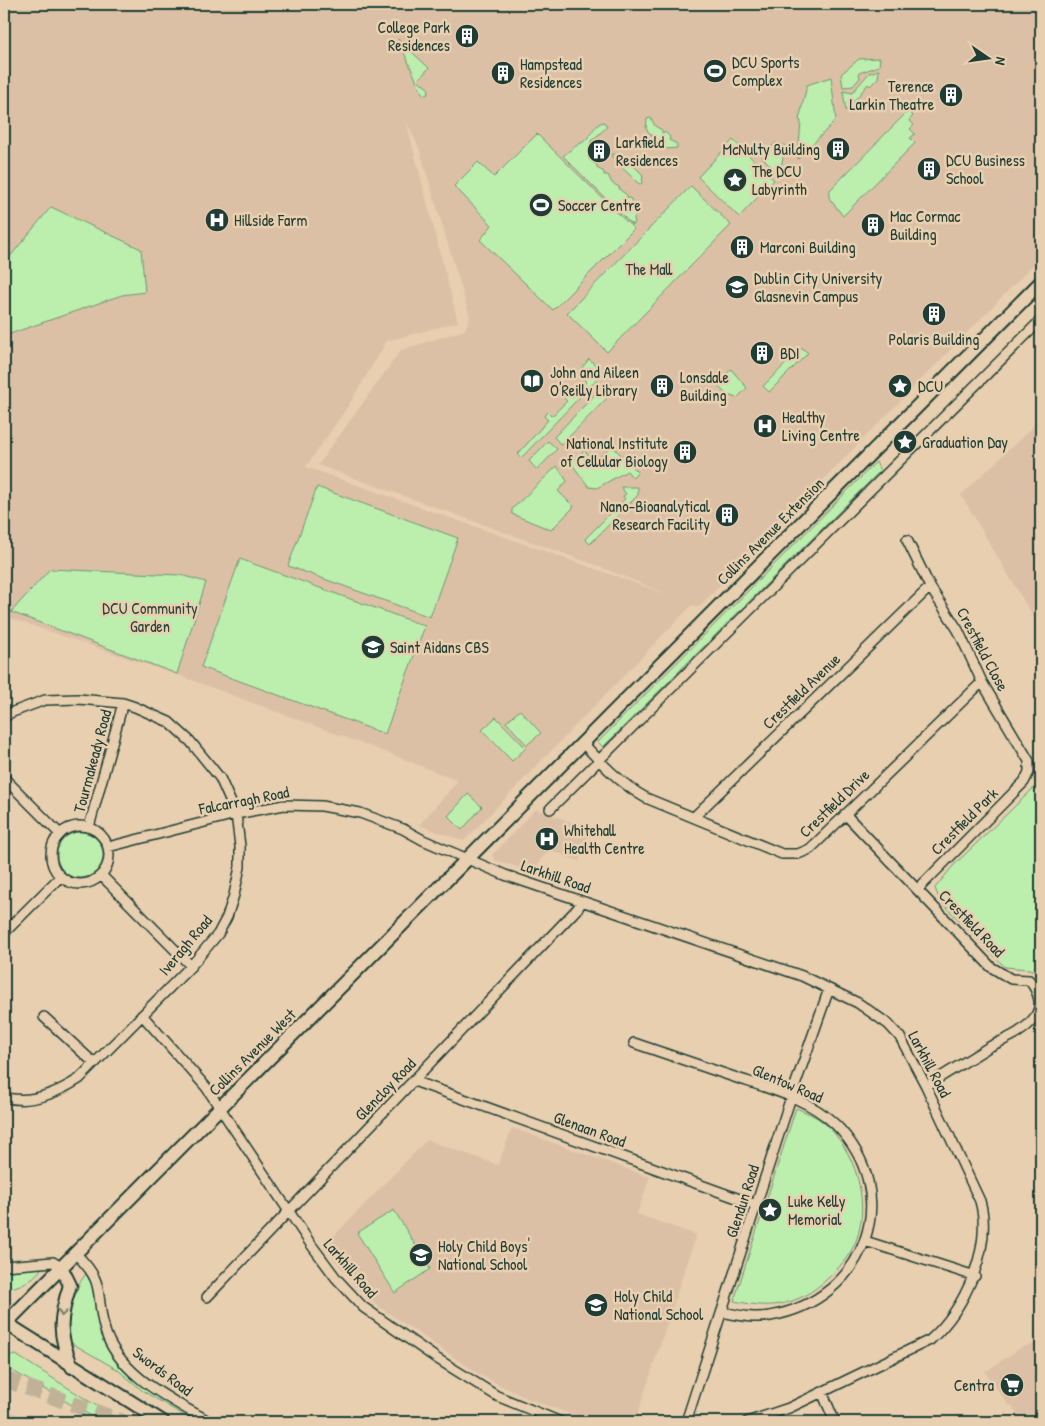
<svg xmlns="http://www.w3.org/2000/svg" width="1045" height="1426" font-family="'Patrick Hand',sans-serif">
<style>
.built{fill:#dcc0a6;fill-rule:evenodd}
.green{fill:#bceeae;stroke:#6e9671}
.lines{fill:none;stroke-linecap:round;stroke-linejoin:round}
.motorway-tunnel{stroke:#c0b297;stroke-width:16;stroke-dasharray:16 8;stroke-linecap:butt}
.minor-casing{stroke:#1f3d34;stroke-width:12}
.secondary-casing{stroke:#1f3d34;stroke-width:16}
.minor{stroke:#e8cfb0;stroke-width:9}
.secondary{stroke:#e8cfb0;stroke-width:12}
.oneway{stroke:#797f6c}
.labels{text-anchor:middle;stroke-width:5;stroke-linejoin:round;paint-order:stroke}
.poi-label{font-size:16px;fill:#1f3d34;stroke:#e8cfb0;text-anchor:start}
.park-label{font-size:16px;fill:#27463a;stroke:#e8cfb0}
.street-label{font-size:16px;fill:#1f3d34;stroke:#e8cfb0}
</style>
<rect width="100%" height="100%" fill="#e8cfb0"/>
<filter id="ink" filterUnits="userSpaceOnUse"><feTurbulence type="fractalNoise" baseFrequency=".02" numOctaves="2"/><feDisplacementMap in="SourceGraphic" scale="10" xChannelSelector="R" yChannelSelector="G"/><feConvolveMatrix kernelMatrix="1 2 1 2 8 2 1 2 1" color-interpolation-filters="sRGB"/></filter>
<g filter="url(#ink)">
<!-- built -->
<path class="built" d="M 4,4 L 1041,4 L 1041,257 L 699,607 L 692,605 L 464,841 L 419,825 L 458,781 L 396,756 L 186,678 L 4,616 ZM 406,121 L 419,148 L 470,317 L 465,330 L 401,350 L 318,465 L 598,566 L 669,595 L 306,467 L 348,406 L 387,341 L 458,322 Z
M 1041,419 L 1041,630 L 961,495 Z
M 536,809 L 590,829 L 579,861 L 550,850 L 540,860 L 536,873 L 495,860 L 492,855 Z
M 512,1128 L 650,1177 L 637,1214 L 696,1235 L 635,1422 L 604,1422 L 578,1417 L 526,1398 L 480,1375 L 381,1308 L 357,1288 L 324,1246 L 427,1140 L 498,1165 Z
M 1041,1325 L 1041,1422 L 1020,1422 L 1012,1405 L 1008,1405 L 985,1372 L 1022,1347 L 1034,1344 Z"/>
<!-- green -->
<path class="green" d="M 398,39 L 429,68 L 418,80 L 429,89 L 428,94 L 423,95 Z
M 880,58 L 879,66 L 859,73 L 860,78 L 853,86 L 843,87 L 841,74 L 859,59 Z
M 879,70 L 878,78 L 870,86 L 868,84 L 846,111 L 843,91 L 852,93 L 869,73 Z
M 831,77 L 836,120 L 798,159 L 801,121 L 799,120 L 807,85 Z
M 908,111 L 913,116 L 909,120 L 914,125 L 910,129 L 915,134 L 910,138 L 915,143 L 843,216 L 829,198 L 830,190 Z
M 651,118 L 655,126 L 662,130 L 662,133 L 665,132 L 670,137 L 669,140 L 677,144 L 677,148 L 665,149 L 646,129 L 647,119 Z
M 604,122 L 607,127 L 591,141 L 591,145 L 595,148 L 588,156 L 590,160 L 597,165 L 597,168 L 604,172 L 604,175 L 608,175 L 612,183 L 619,187 L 620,190 L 627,195 L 627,198 L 630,198 L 634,205 L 640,208 L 634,218 L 635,223 L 632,225 L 563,156 C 570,150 575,146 583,142 C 591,137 593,124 604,122 Z
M 537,134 L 634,229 L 553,310 L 480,240 L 492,225 L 454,186 L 478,162 L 494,177 Z
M 733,140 L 774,180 L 739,217 L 698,177 Z
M 775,143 L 786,146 L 779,174 L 762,157 Z
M 612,154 L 623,155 L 643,175 L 642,183 L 639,184 C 629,174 621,167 612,157 Z
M 691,186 L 731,225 L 607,352 L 567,313 Z
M 51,207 L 141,249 L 145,292 L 122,295 L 4,336 L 4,264 Z
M 802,348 L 808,353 L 769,392 L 763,386 Z
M 589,359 L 603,373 L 521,458 L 518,454 L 548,420 L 544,416 L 548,412 L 552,416 L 567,401 L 563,397 L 567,393 L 572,397 L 586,382 L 582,377 L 585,374 L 581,369 Z
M 731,369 L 747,388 L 737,398 L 727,395 L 717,385 Z
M 608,381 L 616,389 L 561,445 L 554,437 Z
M 548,441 L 557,449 L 537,470 L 529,461 Z
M 612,446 L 638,472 L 633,478 L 627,471 L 597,488 L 589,487 L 571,463 L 584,451 L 595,461 Z
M 876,462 L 880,471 L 603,747 L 598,742 Z
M 557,466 L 567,481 L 558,491 L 574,507 L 551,530 L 512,514 L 512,509 Z
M 317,487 L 458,538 L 430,617 L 288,566 Z
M 621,487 L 638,487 L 638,495 L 590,544 L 585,539 L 625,499 L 623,496 L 626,494 Z
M 240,559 L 425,626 L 385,734 L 201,667 Z
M 50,569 L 180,575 L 206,582 L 177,674 L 11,612 Z
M 520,710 L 541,733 L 527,745 L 506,722 Z
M 496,717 L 526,748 L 512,761 L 482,730 Z
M 1041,781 L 1041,976 L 1039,972 L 1029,969 L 1005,967 L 940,901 L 935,888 L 953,866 Z
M 468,794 L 482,807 L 462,830 L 448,816 Z
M57 855a23 23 0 1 1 46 0a23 23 0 1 1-46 0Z
M 796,1108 C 805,1112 816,1116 823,1122 C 855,1149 871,1201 856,1241 C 850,1256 838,1269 826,1280 C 813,1292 798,1301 780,1304 C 764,1307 750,1304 734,1301 Z
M 394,1210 L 430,1269 L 395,1293 L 357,1233 Z
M 42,1267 C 36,1279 18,1288 4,1289 L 4,1271 Z
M 86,1274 L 94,1288 L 99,1326 L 116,1360 L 204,1422 L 195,1422 L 143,1391 L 118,1370 L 70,1342 L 66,1334 L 68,1302 L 72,1303 L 80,1282 Z
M 16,1355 L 122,1422 L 102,1422 L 11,1370 L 4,1373 L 4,1356 Z"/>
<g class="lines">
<!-- motorway-tunnel -->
<path class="motorway-tunnel" d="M 4,1379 L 123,1422
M 4,1419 L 14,1422"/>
<!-- minor casing -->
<g class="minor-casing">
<path id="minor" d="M 907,540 L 930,587 L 958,630 L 982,682 L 1029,761 L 1029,772 L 1024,782 L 918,889
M 4,718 L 10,713 L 45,700 L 78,699 L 123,703 L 135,707 L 169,722 L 190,741 L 220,778 L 236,814 L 240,846 L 240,867 L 234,895 L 227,917 L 218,934 L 191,966 L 79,1079 C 57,1093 30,1105 4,1097
M 582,742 C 601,763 621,784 646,798 L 782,854 L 798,854 L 810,849 L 982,682
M 4,778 L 60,834
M 550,809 L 1041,320
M 845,814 L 991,967 L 1011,979 L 1029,980 C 1038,991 1044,1006 1034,1018 C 1023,1033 1005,1039 989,1047 C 968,1060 947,1073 926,1086
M 694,817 L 930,587
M51 855a29 29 0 1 1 58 0a29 29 0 1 1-58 0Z
M 89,827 L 123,703
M 108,847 L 236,814 L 284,805 L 322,806 L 360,813 L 403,829 L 423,840 L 505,875 L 802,976 L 858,1003 L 888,1024 L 900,1037 L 926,1086 L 980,1201 C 993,1247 965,1309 930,1340 L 789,1408 L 747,1422
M 101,875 L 191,966
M 4,933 L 60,877
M 142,1015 L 206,1087 L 310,1243 L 336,1278 L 363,1307 L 436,1358 L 497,1396 L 561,1422
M 44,1017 L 94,1063
M 634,1043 C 667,1054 701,1066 734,1077 C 770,1089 808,1098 836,1125 C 905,1195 865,1300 770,1316 C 755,1319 737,1315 722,1312
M 414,1081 L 756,1205
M 865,1241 L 975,1276
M 76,1254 C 106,1284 95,1290 104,1327 C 116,1374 172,1400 210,1422
M 4,1266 L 53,1262 L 61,1267
M 207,1297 L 578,908 L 582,901
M 822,1392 L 835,1422
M 686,1422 L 791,1097 L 829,989"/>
</g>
<!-- secondary casing -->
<g class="secondary-casing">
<path id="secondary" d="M 61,1267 L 70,1285 C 59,1319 58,1334 72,1367
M 4,1322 L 163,1422
M 4,1325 L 1041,282"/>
</g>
<!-- minor -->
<use href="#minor" class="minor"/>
<!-- secondary -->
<use href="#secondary" class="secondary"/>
</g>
<!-- one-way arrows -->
<defs><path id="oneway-chevron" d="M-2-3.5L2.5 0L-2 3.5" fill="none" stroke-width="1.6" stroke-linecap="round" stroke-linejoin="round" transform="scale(1.25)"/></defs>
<use class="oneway" href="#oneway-chevron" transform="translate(62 1313) rotate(100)"/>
</g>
<!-- icons -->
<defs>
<g id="building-disc" transform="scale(1.25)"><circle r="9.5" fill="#1f3d34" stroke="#e8cfb0"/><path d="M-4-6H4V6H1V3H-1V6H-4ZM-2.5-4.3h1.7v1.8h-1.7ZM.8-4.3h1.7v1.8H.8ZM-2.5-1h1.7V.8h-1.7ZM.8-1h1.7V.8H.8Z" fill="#fff"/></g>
<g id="stadium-disc" transform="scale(1.25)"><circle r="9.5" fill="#1f3d34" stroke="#e8cfb0"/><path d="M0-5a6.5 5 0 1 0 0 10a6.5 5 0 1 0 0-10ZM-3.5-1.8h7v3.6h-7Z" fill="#fff"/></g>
<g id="sight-disc" transform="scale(1.25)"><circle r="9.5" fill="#1f3d34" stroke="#e8cfb0"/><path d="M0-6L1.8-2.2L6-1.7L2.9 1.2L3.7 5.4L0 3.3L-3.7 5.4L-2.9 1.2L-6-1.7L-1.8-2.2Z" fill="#fff"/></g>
<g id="hospital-disc" transform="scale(1.25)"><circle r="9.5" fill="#1f3d34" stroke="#e8cfb0"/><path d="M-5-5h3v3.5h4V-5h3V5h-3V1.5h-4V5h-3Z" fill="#fff"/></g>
<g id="university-disc" transform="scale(1.25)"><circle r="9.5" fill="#1f3d34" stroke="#e8cfb0"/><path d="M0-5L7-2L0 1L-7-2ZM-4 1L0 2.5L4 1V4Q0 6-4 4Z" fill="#fff"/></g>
<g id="library-disc" transform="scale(1.25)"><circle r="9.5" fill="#1f3d34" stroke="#e8cfb0"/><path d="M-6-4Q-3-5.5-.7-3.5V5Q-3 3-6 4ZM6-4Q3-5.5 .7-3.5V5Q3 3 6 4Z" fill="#fff"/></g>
<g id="school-disc" transform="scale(1.25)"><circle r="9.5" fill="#1f3d34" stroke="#e8cfb0"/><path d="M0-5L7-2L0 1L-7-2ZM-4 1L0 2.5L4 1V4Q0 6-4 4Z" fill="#fff"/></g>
<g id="supermarket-disc" transform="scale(1.25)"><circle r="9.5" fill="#1f3d34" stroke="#e8cfb0"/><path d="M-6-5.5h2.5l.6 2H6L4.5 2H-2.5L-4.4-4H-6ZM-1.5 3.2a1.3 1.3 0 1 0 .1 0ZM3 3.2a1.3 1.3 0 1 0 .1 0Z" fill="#fff"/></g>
</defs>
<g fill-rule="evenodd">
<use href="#building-disc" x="467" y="36"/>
<use href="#stadium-disc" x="715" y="71"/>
<use href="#building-disc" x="503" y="73"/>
<use href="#building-disc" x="951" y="95"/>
<use href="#building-disc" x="838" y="149"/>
<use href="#building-disc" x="599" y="151"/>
<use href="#building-disc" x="929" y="169"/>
<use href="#sight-disc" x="735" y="180"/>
<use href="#stadium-disc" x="541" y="205"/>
<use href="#hospital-disc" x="217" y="220"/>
<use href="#building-disc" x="873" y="225"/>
<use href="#building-disc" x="742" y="247"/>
<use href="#university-disc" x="737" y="287"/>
<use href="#building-disc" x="934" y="314"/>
<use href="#building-disc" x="762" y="353"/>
<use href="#library-disc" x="532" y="381"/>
<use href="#building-disc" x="662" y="386"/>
<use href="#sight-disc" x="900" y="386"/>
<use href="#hospital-disc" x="765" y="426"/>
<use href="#sight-disc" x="905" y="442"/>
<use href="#building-disc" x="685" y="452"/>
<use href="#building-disc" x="727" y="515"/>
<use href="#school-disc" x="373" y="647"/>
<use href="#hospital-disc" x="547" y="839"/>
<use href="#sight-disc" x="770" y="1210"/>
<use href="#school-disc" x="421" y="1255"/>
<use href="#school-disc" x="596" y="1305"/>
<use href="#supermarket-disc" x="1012" y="1385"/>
</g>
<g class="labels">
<!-- poi labels -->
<g class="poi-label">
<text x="450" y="33" text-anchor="end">College Park<tspan x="450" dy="18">Residences</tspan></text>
<text x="732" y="68">DCU Sports<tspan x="732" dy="18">Complex</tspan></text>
<text x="520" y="70">Hampstead<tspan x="520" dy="18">Residences</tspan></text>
<text x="934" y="92" text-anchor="end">Terence<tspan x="934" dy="18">Larkin Theatre</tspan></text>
<text x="616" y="148">Larkfield<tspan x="616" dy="18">Residences</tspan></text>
<text x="820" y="155" text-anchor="end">McNulty Building</text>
<text x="946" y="166">DCU Business<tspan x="946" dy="18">School</tspan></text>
<text x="752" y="177">The DCU<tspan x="752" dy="18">Labyrinth</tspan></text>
<text x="558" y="211">Soccer Centre</text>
<text x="890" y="222">Mac Cormac<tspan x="890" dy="18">Building</tspan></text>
<text x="234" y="226">Hillside Farm</text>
<text x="760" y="253">Marconi Building</text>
<text x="754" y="284">Dublin City University<tspan x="754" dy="18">Glasnevin Campus</tspan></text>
<text x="934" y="345" text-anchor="middle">Polaris Building</text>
<text x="780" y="359">BDI</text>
<text x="550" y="378">John and Aileen<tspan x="550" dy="18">O'Reilly Library</tspan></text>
<text x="680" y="383">Lonsdale<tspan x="680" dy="18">Building</tspan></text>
<text x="918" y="392">DCU</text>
<text x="782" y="423">Healthy<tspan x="782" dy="18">Living Centre</tspan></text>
<text x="922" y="448">Graduation Day</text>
<text x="668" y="449" text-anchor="end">National Institute<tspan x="668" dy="18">of Cellular Biology</tspan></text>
<text x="710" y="512" text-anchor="end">Nano-Bioanalytical<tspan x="710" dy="18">Research Facility</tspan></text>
<text x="390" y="653">Saint Aidans CBS</text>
<text x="564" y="836">Whitehall<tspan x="564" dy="18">Health Centre</tspan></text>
<text x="788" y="1207">Luke Kelly<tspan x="788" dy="18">Memorial</tspan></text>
<text x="438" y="1252">Holy Child Boys'<tspan x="438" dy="18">National School</tspan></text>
<text x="614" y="1302">Holy Child<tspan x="614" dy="18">National School</tspan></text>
<text x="994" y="1391" text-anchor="end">Centra</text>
</g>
<!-- park labels -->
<g class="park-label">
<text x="649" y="275">The Mall</text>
<text x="150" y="614">DCU Community<tspan x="150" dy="18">Garden</tspan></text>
</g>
<!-- street labels -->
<g class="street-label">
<text transform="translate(770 531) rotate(-45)" y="6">Collins Avenue Extension</text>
<text transform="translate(983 649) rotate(62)" y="6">Crestfield Close</text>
<text transform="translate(801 691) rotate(-44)" y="6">Crestfield Avenue</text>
<text transform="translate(92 761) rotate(-75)" y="6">Tourmakeady Road</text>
<text transform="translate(244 800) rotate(-11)" y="6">Falcarragh Road</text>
<text transform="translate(834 803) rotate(-44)" y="6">Crestfield Drive</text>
<text transform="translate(964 821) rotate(-45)" y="6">Crestfield Park</text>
<text transform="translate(556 876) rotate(19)" y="6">Larkhill Road</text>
<text transform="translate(972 923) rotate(46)" y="6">Crestfield Road</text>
<text transform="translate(185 945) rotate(-50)" y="6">Iveragh Road</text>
<text transform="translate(252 1052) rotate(-45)" y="6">Collins Avenue West</text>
<text transform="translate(930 1064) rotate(62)" y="6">Larkhill Road</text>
<text transform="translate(788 1083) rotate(23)" y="6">Glentow Road</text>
<text transform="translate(385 1089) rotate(-46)" y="6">Glencloy Road</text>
<text transform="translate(590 1129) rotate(20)" y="6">Glenaan Road</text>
<text transform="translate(742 1201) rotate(-72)" y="6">Glendun Road</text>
<text transform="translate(351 1268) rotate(49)" y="6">Larkhill Road</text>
<text transform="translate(163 1371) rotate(37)" y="6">Swords Road</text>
</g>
</g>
<!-- margin -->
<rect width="1045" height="1426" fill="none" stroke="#e8cfb0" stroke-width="20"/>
<rect x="10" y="10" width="1025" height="1406" fill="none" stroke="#1f3d34" stroke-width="2" filter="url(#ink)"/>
<!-- north arrow -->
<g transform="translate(988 58) rotate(103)" stroke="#e8cfb0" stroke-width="4" paint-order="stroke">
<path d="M0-4L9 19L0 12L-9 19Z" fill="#1f3d34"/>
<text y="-8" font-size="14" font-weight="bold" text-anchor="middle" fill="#1f3d34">N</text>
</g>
</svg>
